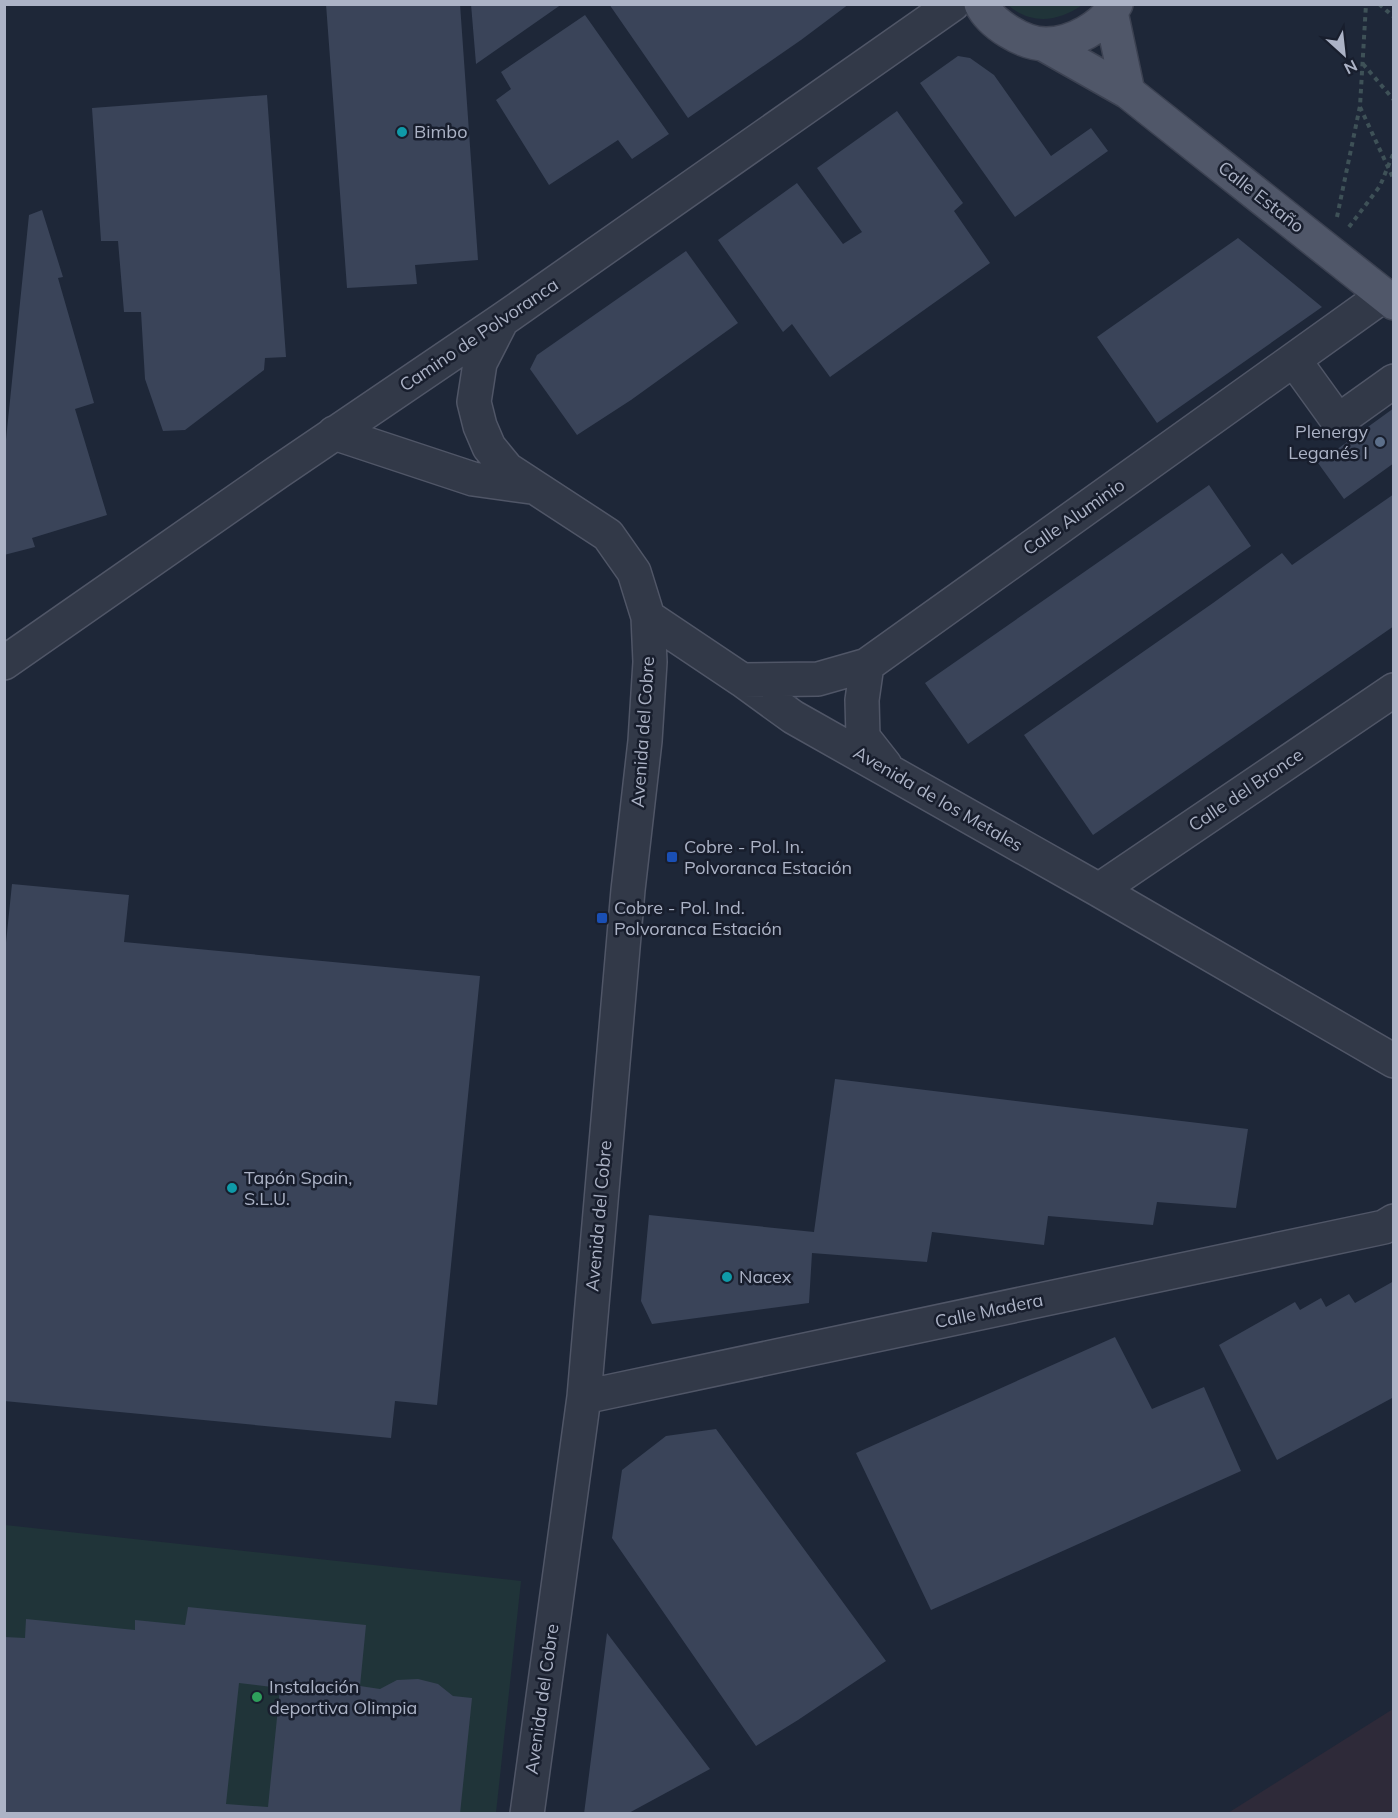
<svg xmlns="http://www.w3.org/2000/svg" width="1398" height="1818" font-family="Mulish,sans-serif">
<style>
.medical{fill:#2e2a39}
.green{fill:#203439}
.building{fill:#3a4459;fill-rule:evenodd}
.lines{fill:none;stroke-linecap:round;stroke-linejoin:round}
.minor-casing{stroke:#505667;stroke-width:36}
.major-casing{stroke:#3c4252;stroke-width:36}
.path{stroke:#3e5157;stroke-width:4;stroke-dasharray:4.5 4.5;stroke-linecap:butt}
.minor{stroke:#323948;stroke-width:33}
.major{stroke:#505769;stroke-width:33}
.culture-dot{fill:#0f9aa8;stroke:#181e2d;stroke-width:2}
.service-dot{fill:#5c6f8a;stroke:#181e2d;stroke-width:2}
.transit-dot{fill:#1a4fb4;stroke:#181e2d;stroke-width:2}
.leisure-dot{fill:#2e9e5b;stroke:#181e2d;stroke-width:2}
.labels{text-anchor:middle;stroke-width:5;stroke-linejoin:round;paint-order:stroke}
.poi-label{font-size:18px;fill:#acb3c6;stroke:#181e2d;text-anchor:start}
.street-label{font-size:18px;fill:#acb3c6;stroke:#181e2d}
</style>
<rect width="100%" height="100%" fill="#1e2738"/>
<!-- medical -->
<path class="medical" d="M 1393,1709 L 1393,1813 L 1228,1813 Z"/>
<!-- green -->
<path class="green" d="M 1008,5 L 1082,5 C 1058,22 1031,25 1008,5 Z
M 5,1525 L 521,1581 L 496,1813 L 5,1814 Z"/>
<!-- building -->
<path class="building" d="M 326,4 L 460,4 L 478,260 L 415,265 L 417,284 L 347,288 Z
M 471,4 L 562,4 L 476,64 Z
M 609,4 L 849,4 L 801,40 L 688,118 Z
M 585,15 L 669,134 L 632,159 L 618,140 L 549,185 L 496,100 L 511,89 L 501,72 Z
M 958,56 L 970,58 L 994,75 L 1051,156 L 1091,128 L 1108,151 L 1015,217 L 920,83 Z
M 267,95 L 286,357 L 265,358 L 264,370 L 185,430 L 163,431 L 145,379 L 141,312 L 124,312 L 118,241 L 101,241 L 92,108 Z
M 897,111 L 963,203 L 954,211 L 990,263 L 830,377 L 792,324 L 783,332 L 718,240 L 797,183 L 843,244 L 862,232 L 817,168 Z
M 42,210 L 63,277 L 58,278 L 94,403 L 75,409 L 107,515 L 32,538 L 35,547 L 4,555 L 4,459 L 29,215 Z
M 1238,238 L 1322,307 L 1157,423 L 1097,337 Z
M 686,251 L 738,323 L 631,400 L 577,435 L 530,369 L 537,355 Z
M 1394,408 L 1394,463 L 1344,499 L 1318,463 Z
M 1209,485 L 1251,546 L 968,744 L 925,683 Z
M 1394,494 L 1394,626 L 1093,835 L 1024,735 L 1213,603 L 1282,553 L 1292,565 Z
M 12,884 L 129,895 L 124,942 L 480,976 L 437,1405 L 395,1401 L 391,1438 L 4,1401 L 4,962 Z
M 835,1079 L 1248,1129 L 1236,1208 L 1157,1202 L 1153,1225 L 1048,1216 L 1044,1245 L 932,1232 L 927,1262 L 812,1253 L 809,1303 L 652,1324 L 641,1301 L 649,1215 L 814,1232 Z
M 1394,1281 L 1394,1397 L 1277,1460 L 1219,1345 L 1295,1302 L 1300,1310 L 1321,1298 L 1326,1307 L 1349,1294 L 1355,1303 Z
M 1115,1337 L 1152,1409 L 1204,1387 L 1241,1471 L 931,1610 L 856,1453 Z
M 716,1429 L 886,1661 L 798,1720 L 756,1746 L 612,1538 L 622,1470 L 666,1436 Z
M 188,1607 L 366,1625 L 360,1686 L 380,1689 L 397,1680 L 418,1679 L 438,1684 L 453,1696 L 472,1698 L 460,1814 L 4,1814 L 4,1637 L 25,1638 L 26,1619 L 135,1630 L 135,1620 L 185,1625 ZM 239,1683 L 280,1688 L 268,1807 L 226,1804 Z
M 607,1633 L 710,1769 L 627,1814 L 584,1814 Z"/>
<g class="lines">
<!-- minor casing -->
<g class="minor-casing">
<path id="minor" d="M 502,320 L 480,363 L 474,402 L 480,426 L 489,447 L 507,469 L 608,535 L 634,572 L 648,617 L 650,662 L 645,741 L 628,890 L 584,1397 L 527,1814
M 1294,360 L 1338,421 L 1394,381
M 334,433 L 473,479 L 531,487
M 648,617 L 742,680 L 793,717 L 1099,890 L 1394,1061
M 4,663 L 278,472 L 502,320 L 953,4
M 867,665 L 862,700 L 863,737 L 885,765
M 742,680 L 818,679 L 867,665 L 1384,295
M 1099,890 L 1394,690
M 584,1397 L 1384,1227 L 1394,1221"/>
</g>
<!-- major casing -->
<g class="major-casing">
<path id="major" d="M 981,4 C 991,24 1023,44 1046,44 C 1072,44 1103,27 1116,4
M 1111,12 L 1128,92
M 1045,45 L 1128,92 L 1394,303"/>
</g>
<!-- path -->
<path class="path" d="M 1379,4 L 1394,17
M 1363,64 L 1394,100
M 1360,107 L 1394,180
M 1337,217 L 1360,106 L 1366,4
M 1349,227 L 1380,186 L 1394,152"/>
<!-- minor -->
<use href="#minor" class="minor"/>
<!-- major -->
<use href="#major" class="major"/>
</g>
<!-- markers -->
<g class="culture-dot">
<circle cx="402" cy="132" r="6"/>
<circle cx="232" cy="1188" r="6"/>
<circle cx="727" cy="1277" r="6"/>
</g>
<circle class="service-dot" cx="1380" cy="442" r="6"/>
<g class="transit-dot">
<rect x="666" y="851" width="12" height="12" rx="3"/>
<rect x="596" y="912" width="12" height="12" rx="3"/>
</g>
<circle class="leisure-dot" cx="257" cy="1697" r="6"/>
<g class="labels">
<!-- poi labels -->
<g class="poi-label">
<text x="414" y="138">Bimbo</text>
<text x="1368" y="438" text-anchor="end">Plenergy<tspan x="1368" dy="21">Leganés I</tspan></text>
<text x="684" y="853">Cobre - Pol. In.<tspan x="684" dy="21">Polvoranca Estación</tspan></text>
<text x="614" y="914">Cobre - Pol. Ind.<tspan x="614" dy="21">Polvoranca Estación</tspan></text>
<text x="244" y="1184">Tapón Spain,<tspan x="244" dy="21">S.L.U.</tspan></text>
<text x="739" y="1283">Nacex</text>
<text x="269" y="1693">Instalación<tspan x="269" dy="21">deportiva Olimpia</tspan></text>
</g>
<!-- street labels -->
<g class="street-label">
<text transform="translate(1261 197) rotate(38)" y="6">Calle Estaño</text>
<text transform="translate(479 335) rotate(-34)" y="6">Camino de Polvoranca</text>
<text transform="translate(1074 517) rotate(-35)" y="6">Calle Aluminio</text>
<text transform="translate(643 732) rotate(-86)" y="6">Avenida del Cobre</text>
<text transform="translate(1246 790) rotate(-34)" y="6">Calle del Bronce</text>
<text transform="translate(938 799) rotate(30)" y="6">Avenida de los Metales</text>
<text transform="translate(599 1216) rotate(-85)" y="6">Avenida del Cobre</text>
<text transform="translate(989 1311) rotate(-12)" y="6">Calle Madera</text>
<text transform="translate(542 1699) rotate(-82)" y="6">Avenida del Cobre</text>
</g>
</g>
<!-- border -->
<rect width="1398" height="1818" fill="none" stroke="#acb3c6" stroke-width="12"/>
<!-- north arrow -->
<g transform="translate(1344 54) rotate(153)" stroke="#181e2d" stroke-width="4.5" paint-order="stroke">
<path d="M0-4.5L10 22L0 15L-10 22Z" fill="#acb3c6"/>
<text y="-9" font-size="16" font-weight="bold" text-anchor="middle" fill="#acb3c6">N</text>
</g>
</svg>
